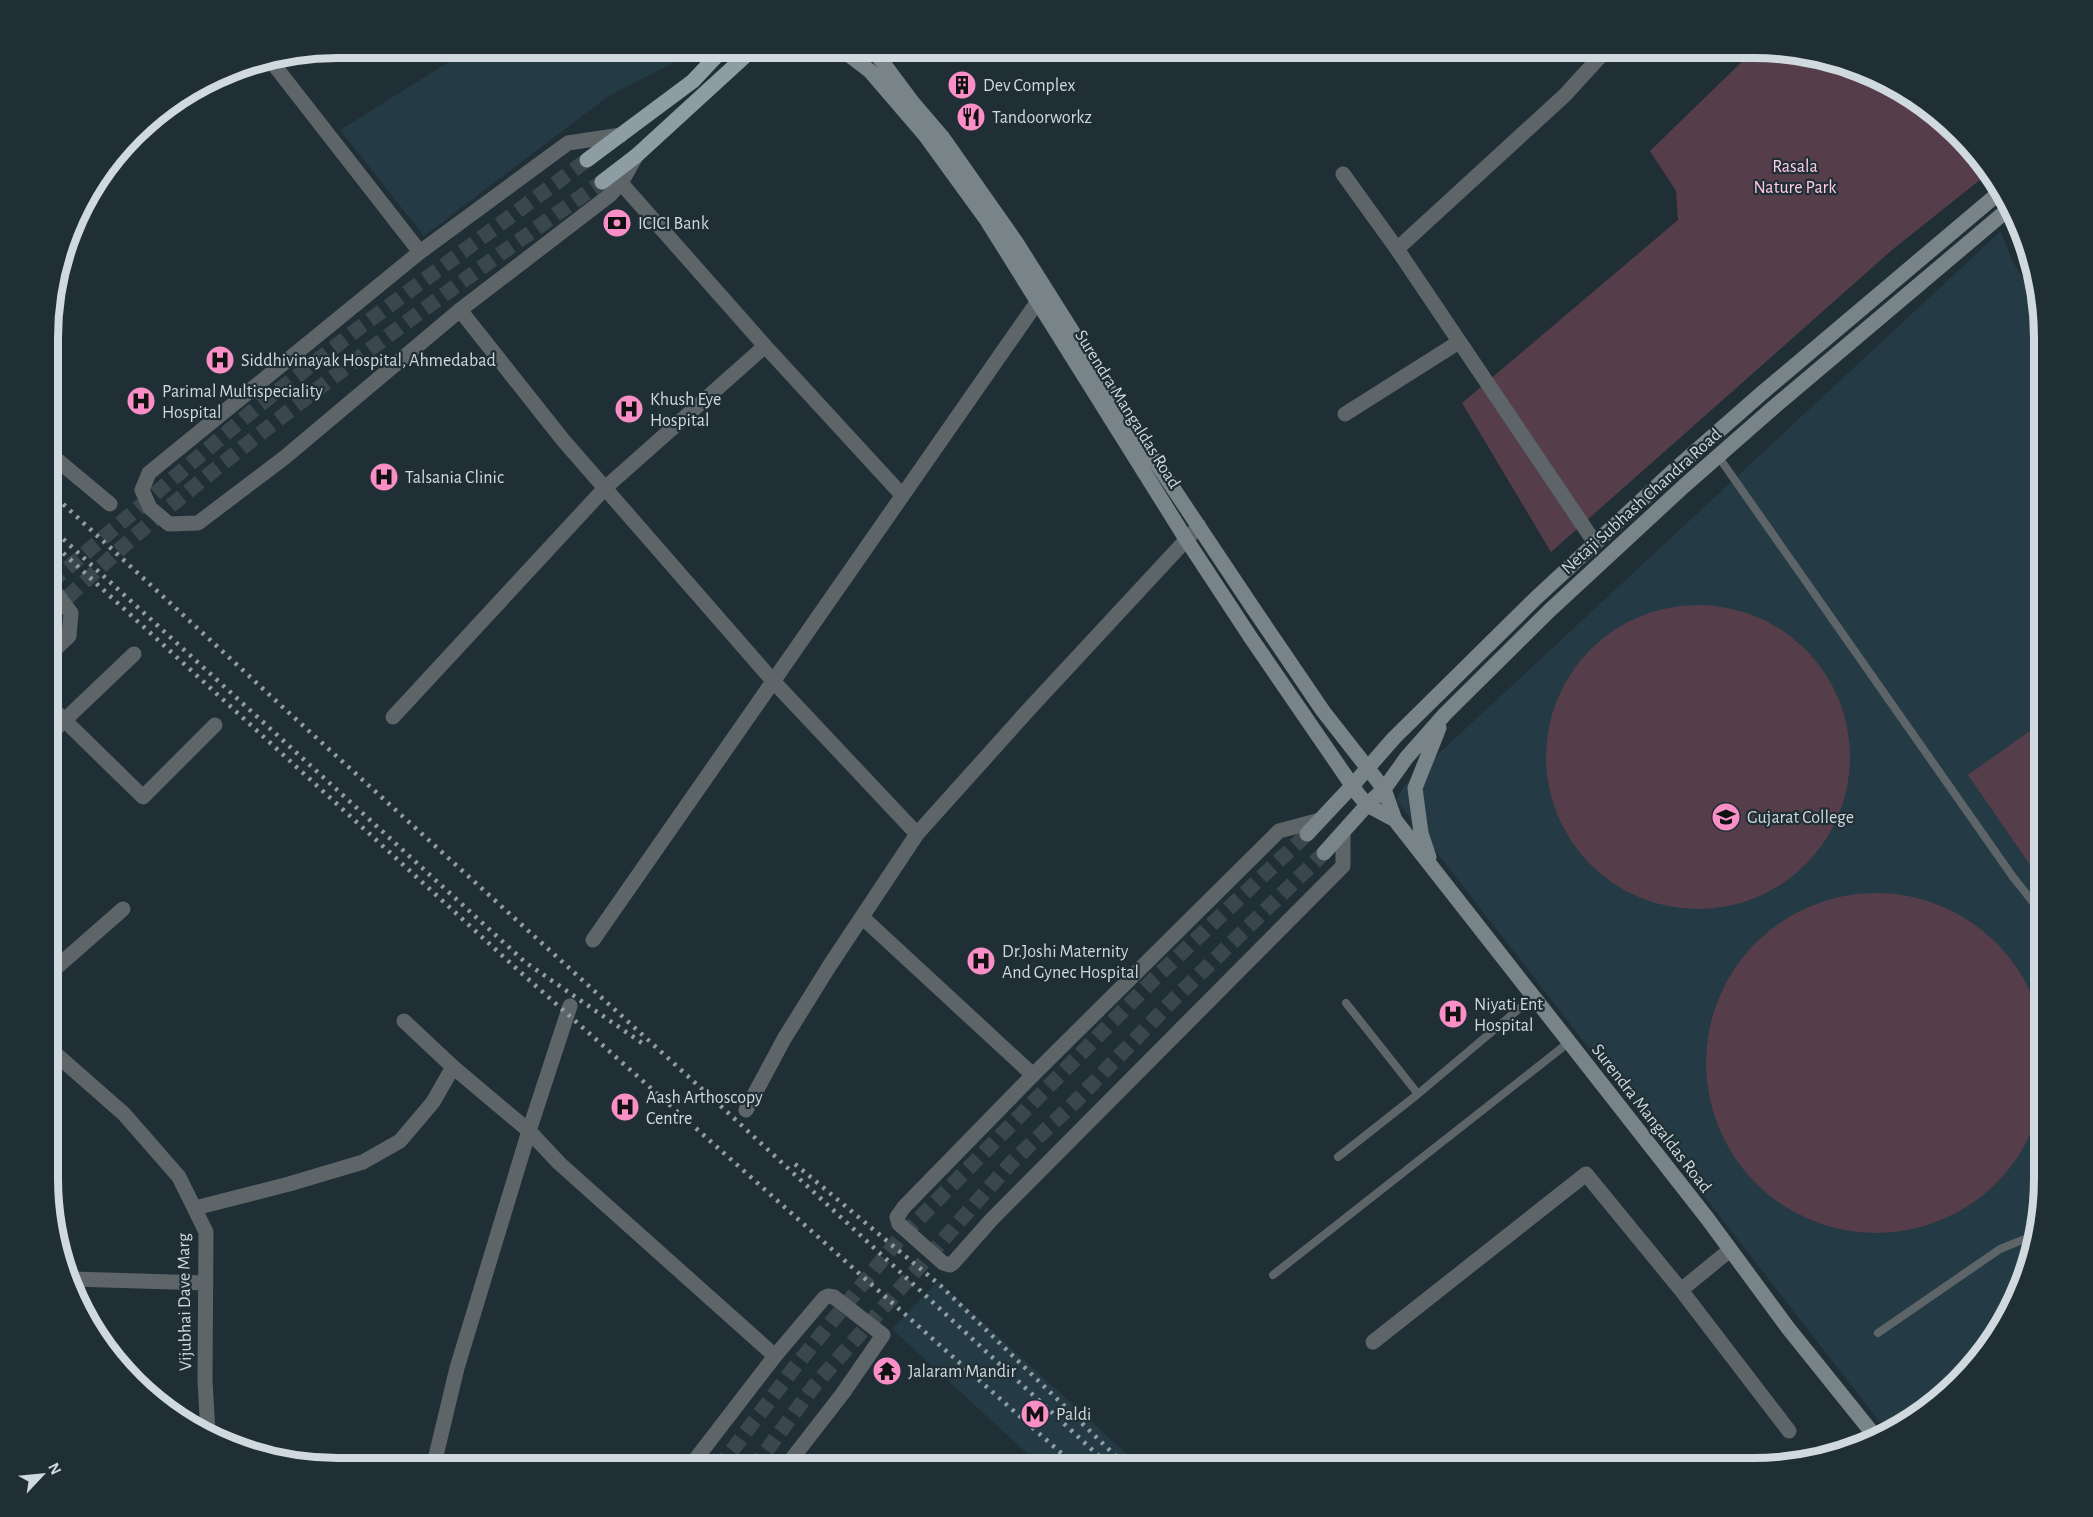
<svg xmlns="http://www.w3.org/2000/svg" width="2093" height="1517" font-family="'Alegreya Sans',sans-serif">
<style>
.built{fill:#243a44}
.green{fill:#553e49}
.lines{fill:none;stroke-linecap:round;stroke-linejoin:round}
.secondary-tunnel{stroke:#3a484e;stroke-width:15;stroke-dasharray:15 8;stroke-linecap:butt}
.primary-tunnel{stroke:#3a484e;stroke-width:15;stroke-dasharray:15 8;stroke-linecap:butt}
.service{stroke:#5e6568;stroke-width:8}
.minor{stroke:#5e6568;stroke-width:15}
.tertiary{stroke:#5e6568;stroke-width:15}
.secondary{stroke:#798489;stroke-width:15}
.primary{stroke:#8e9ca3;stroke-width:15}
.rail{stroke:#919da1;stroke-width:4.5;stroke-dasharray:3 6;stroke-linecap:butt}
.labels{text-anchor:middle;stroke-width:4.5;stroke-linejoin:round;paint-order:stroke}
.poi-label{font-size:18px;fill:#d0d9dd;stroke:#202f35;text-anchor:start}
.park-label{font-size:18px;fill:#ffcae4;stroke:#202f35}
.street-label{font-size:18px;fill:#d0d9dd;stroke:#202f35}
.rim{fill:none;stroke:#d0d9dd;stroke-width:8}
</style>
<rect width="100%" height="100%" fill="#202f35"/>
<!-- built -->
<path class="built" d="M 471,48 L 693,48 L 669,65 L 607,97 L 424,236 L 340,130 Z
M 2001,231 L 2012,261 L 2039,301 L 2044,320 L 2044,1197 L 2029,1272 L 1985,1356 L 1889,1434 L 1396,800 L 1405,785 Z
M 938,1281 L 1143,1469 L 1044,1469 L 892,1329 Z"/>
<!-- green -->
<path class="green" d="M 1755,49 L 1773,49 L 1865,70 L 1932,108 L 1986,175 L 1892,250 L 1551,552 L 1462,403 L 1678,220 L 1676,191 L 1650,151 Z
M1546 757a152 152 0 1 1 304 0a152 152 0 1 1-304 0Z
M 2044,721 L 2044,885 L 1968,775 Z
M1706 1063a170 170 0 1 1 340 0a170 170 0 1 1-340 0Z"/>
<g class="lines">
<!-- secondary-tunnel -->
<path class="secondary-tunnel" d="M 718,1469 L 794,1368 L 900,1238 L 1154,979 L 1307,834
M 753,1469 L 814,1386 L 1011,1163 L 1073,1104 L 1173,1000 L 1324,853"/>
<!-- primary-tunnel -->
<path class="primary-tunnel" d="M 50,583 L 257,407 L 359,328 L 587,160
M 50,613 C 88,579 124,544 162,513 C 304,395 452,287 602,182"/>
<!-- service -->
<path class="service" d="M 1718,456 L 2013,877 L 2044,916
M 1346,1003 L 1418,1094 L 1533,997
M 1338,1157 L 1418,1094
M 1273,1275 L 1568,1043
M 1878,1333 L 2000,1249 L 2037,1234"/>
<!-- minor -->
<path class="minor" d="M 1343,174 L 1397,249
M 2009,208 L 2019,226
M 460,310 L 563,440 L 773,681 L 917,834
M 765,346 L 902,495
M 1345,414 L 1459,342
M 50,454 L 110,504
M 1595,543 L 1397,249 L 1565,95 L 1607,49
M 50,706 L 143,797 L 215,725
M 393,717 L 605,488 L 765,346 L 621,183
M 50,734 L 134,654
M 862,917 L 1033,1075
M 593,940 L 1038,301
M 50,973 L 123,909
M 570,1006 L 529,1131 L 559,1163 L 775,1356
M 404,1021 L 453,1067
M 50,1049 L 124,1114 L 179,1177 L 206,1232 L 205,1380 L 208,1434
M 746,1110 L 784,1039 L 830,965 L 917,834 L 1032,706 L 1199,526
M 195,1208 L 289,1184 L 363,1162 L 400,1141 L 433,1102 L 453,1067 L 529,1131 L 457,1368 L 433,1468
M 72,1279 L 206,1283
M 1681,1290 L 1789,1431
M 1373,1342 L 1586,1174 L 1681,1290 L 1730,1250"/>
<!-- tertiary -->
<path class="tertiary" d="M 271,61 L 420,252
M 621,135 L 568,143 L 420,252 L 149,473 L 142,490 L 150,508 L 169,524 L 198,523 L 284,458 L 460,310 L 610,195 L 621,183 L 636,156
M 50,591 L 56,593 L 71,613 L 69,636 L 50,654
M 1320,820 L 1279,831 L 1033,1075 L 904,1207 L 897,1217 L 899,1224 L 943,1263 L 950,1265 L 953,1263 L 992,1219 L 1343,866 L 1343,834
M 688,1469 L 775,1356 L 824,1298 L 828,1296 L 834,1297 L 883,1335 L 843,1393 L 784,1469"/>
<!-- secondary -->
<path class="secondary" d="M 840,48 L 870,71 L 925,135 L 986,219 L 1186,539 L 1251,638 L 1358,794 L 1367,805 L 1395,820
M 872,48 L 913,103 L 943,138 L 1016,242 L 1137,434 L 1253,608 L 1323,711 L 1384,789 L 1395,820 L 1707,1218 L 1788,1328 L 1878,1440
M 1307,834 L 1352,786 L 1394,738 L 1536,598 L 1672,472 L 1762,393 L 2000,192
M 1324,853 L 1367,805 L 1384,789 L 1407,757 L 1445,714 L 1549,611 L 1684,486 L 1774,407 L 2012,206
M 1429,857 L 1421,833 L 1415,788 L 1439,728"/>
<!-- primary -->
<path class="primary" d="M 587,160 L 693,81 L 724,48
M 602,182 L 636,156 L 754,48"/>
<!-- rail -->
<path class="rail" d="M 50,492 L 287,711 L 725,1110 L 1113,1469
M 50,527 L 525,962 L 642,1043
M 50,541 L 518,970 L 1079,1469
M 795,1164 L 941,1286 L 1129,1469"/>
</g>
<!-- icons -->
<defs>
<g id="building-disc" transform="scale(1.5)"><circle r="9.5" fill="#fa8fc7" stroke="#202f35"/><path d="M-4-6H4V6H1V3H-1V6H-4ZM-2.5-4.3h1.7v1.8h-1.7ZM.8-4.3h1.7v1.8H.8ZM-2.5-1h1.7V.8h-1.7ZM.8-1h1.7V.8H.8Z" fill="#111"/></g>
<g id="restaurant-disc" transform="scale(1.5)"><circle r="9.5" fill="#fa8fc7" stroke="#202f35"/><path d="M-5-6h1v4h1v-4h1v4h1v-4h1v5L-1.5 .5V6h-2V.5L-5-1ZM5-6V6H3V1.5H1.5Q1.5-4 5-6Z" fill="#111"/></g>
<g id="bank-disc" transform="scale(1.5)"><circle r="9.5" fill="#fa8fc7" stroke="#202f35"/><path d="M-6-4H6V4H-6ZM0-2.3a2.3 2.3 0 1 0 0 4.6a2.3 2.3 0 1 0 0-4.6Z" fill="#111"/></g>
<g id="hospital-disc" transform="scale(1.5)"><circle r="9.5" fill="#fa8fc7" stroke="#202f35"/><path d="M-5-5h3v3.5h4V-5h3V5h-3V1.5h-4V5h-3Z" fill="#111"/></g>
<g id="university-disc" transform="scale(1.5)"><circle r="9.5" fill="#fa8fc7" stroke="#202f35"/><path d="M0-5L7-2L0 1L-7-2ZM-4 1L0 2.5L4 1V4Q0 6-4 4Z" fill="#111"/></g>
<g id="temple-disc" transform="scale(1.5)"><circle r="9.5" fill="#fa8fc7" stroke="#202f35"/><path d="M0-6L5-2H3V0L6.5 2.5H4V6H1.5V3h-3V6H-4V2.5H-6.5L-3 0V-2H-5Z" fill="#111"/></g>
<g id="metro-disc" transform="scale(1.5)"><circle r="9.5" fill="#fa8fc7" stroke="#202f35"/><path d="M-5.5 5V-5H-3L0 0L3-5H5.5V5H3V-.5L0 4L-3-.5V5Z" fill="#111"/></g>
</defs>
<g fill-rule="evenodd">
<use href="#building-disc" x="962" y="85"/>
<use href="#restaurant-disc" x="971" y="117"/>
<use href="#bank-disc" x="617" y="223"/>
<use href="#hospital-disc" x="220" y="360"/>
<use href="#hospital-disc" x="141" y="401"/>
<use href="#hospital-disc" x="629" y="409"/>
<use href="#hospital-disc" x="384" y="477"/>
<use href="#university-disc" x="1726" y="817"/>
<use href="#hospital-disc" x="981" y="961"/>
<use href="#hospital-disc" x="1453" y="1014"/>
<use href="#hospital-disc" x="625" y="1107"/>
<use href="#temple-disc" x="887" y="1371"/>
<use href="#metro-disc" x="1035" y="1414"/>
</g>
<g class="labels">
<!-- poi labels -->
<g class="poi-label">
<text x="983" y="91">Dev Complex</text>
<text x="992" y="123">Tandoorworkz</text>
<text x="638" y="229">ICICI Bank</text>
<text x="241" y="366">Siddhivinayak Hospital, Ahmedabad</text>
<text x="162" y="397">Parimal Multispeciality<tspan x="162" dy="21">Hospital</tspan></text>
<text x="650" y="405">Khush Eye<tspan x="650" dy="21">Hospital</tspan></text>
<text x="405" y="483">Talsania Clinic</text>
<text x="1747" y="823">Gujarat College</text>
<text x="1002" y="957">Dr.Joshi Maternity<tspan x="1002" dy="21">And Gynec Hospital</tspan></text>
<text x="1474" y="1010">Niyati Ent<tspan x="1474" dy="21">Hospital</tspan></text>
<text x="646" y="1103">Aash Arthoscopy<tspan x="646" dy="21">Centre</tspan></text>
<text x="908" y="1377">Jalaram Mandir</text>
<text x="1056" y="1420">Paldi</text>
</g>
<!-- park labels -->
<g class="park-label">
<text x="1795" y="172">Rasala<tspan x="1795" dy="21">Nature Park</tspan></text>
</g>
<!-- street labels -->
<g class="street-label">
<text transform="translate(1128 409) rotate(58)" y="6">Surendra Mangaldas Road</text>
<text transform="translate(1641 501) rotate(-42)" y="6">Netaji Subhash Chandra Road</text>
<text transform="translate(1652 1118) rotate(52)" y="6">Surendra Mangaldas Road</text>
<text transform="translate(184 1302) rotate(-91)" y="6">Vijubhai Dave Marg</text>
</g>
</g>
<!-- crop -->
<path d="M0 0H2093V1517H0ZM338 58H1754A280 280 0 0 1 2034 338V1178A280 280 0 0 1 1754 1458H338A280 280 0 0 1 58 1178V338A280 280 0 0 1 338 58Z" fill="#202f35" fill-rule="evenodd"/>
<path class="rim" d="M338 58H1754A280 280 0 0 1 2034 338V1178A280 280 0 0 1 1754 1458H338A280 280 0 0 1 58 1178V338A280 280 0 0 1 338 58Z"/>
<!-- north arrow -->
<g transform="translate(42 1475) rotate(64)" stroke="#202f35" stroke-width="4.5" paint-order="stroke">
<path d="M0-4.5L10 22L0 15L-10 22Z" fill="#d0d9dd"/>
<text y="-9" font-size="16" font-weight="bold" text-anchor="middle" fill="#d0d9dd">N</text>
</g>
</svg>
